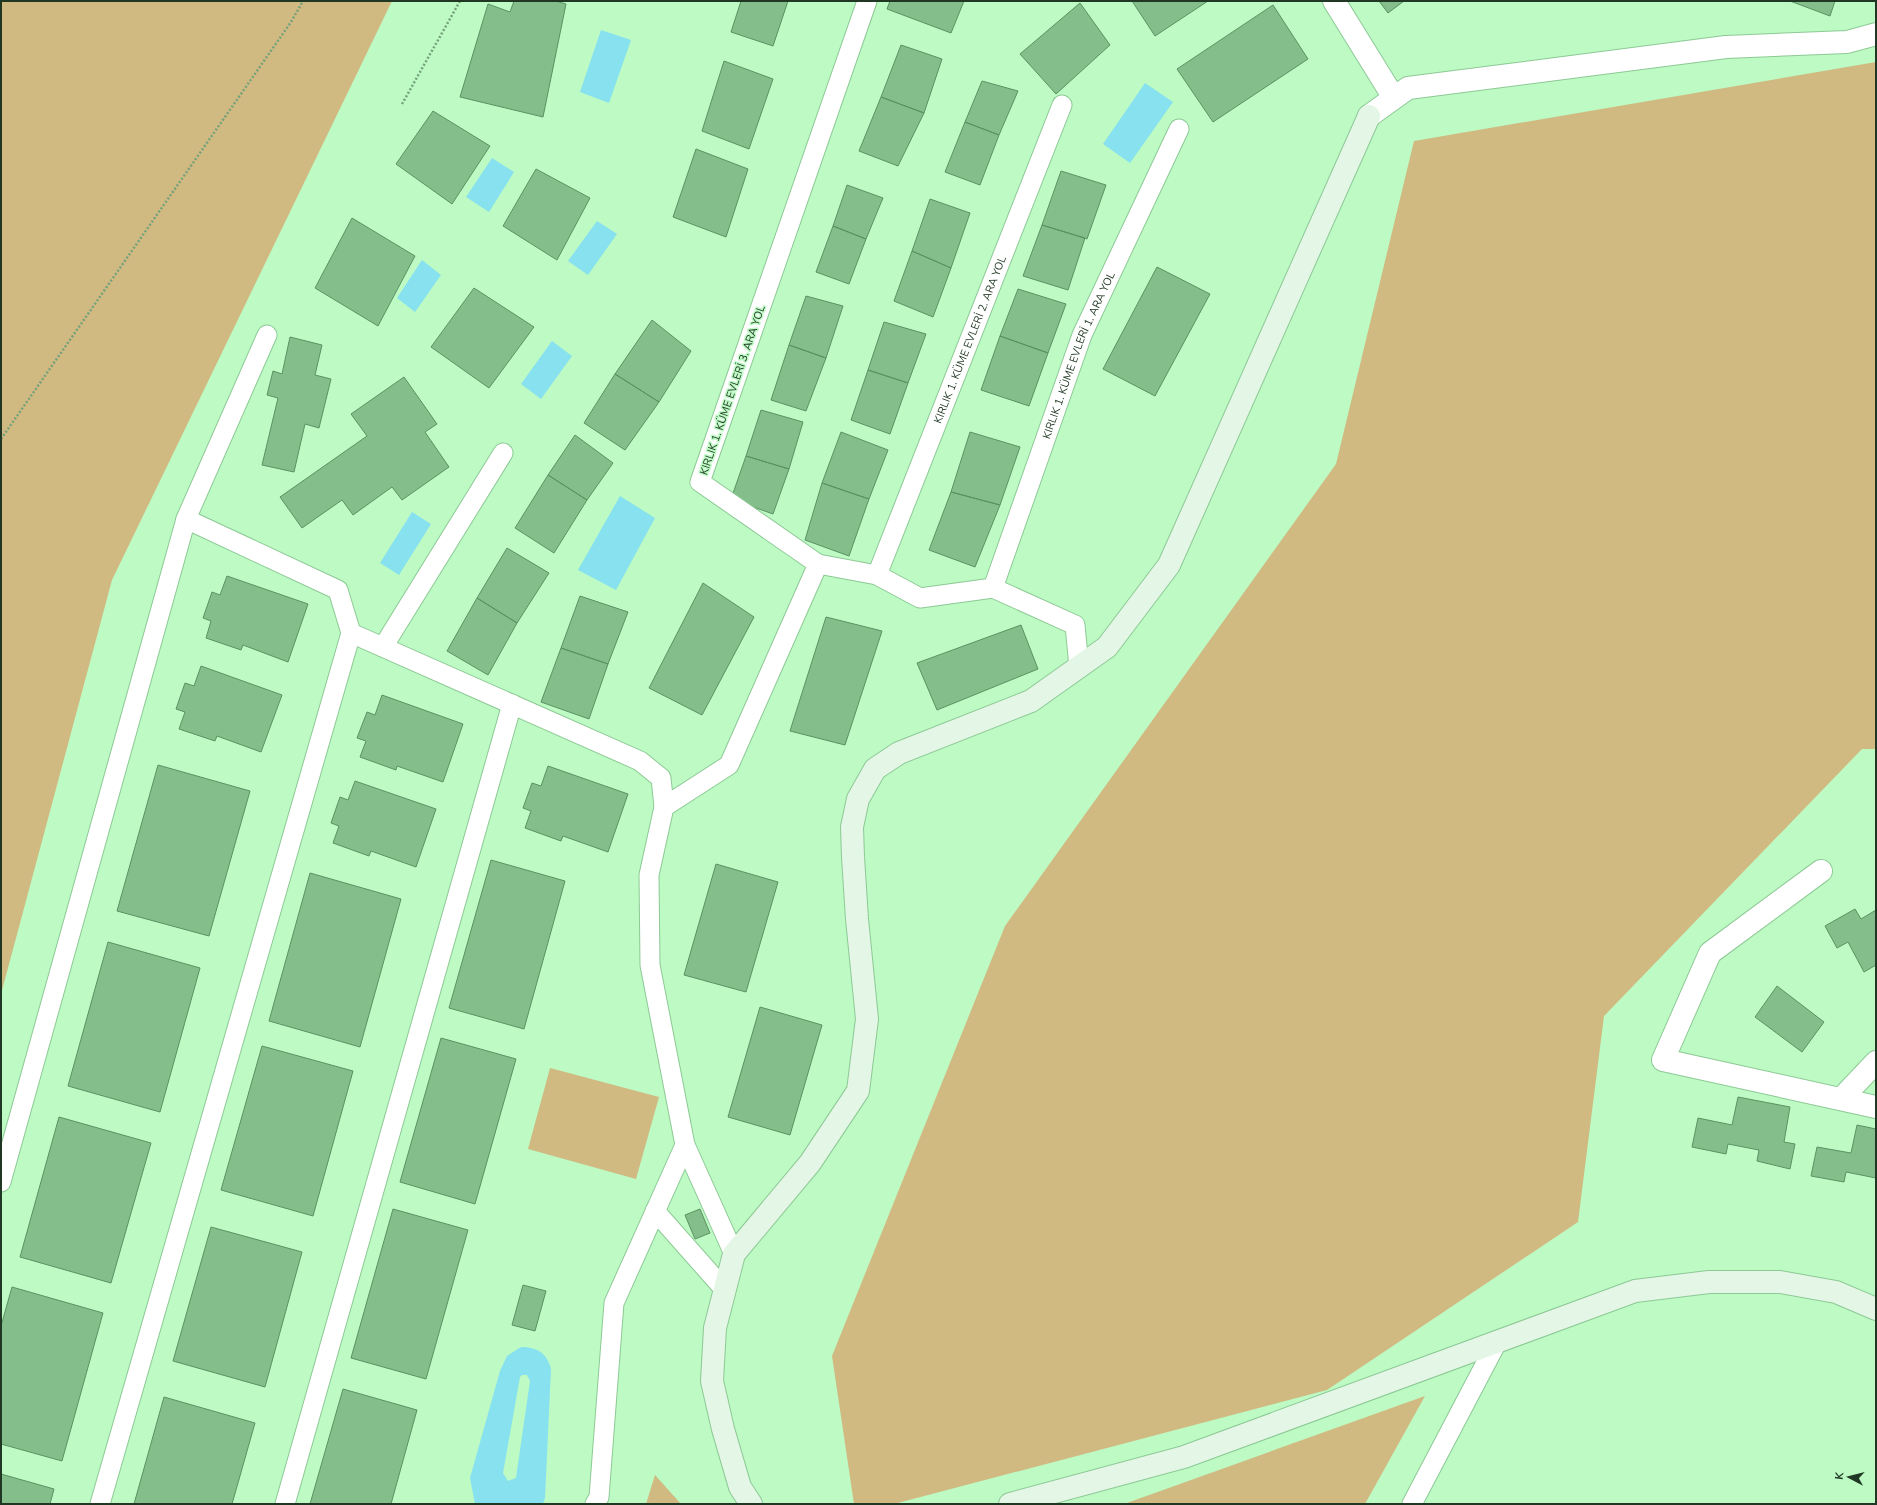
<svg xmlns="http://www.w3.org/2000/svg" width="1877" height="1505" font-family="'Nunito Sans',sans-serif">
<style>
.green{fill:#d1ba82}
.water{fill:#87e1ef;fill-rule:evenodd}
.building{fill:#83be8b;stroke:#5a9362}
.lines{fill:none;stroke-linecap:round;stroke-linejoin:round}
.lane-casing{stroke:#8dc995;stroke-width:21}
.street-casing{stroke:#8dc995;stroke-width:24}
.secondary-casing{stroke:#8dc995;stroke-width:24}
.path{stroke:#75a17b;stroke-width:2.5;stroke-dasharray:2 2;stroke-linecap:butt}
.lane{stroke:#fff;stroke-width:19}
.street{stroke:#fff;stroke-width:22}
.secondary{stroke:#e4f6e6;stroke-width:22}
.labels{text-anchor:middle;stroke-width:3;stroke-linejoin:round;paint-order:stroke}
.street-label{font-size:11px;fill:#1f3723;stroke:#bdfac4}
</style>
<rect width="100%" height="100%" fill="#bdfac4"/>
<!-- green -->
<path class="green" d="M 1,1 L 392,1 L 112,580 L 1,994 Z
M 1876,62 L 1876,749 L 1862,749 L 1604,1016 L 1578,1222 L 1327,1390 L 894,1504 L 854,1504 L 832,1356 L 1005,926 L 1336,464 L 1414,141 Z
M 550,1068 L 659,1097 L 636,1179 L 528,1149 Z
M 1425,1396 L 1365,1504 L 1124,1504 Z
M 655,1475 L 681,1504 L 646,1504 Z"/>
<!-- water -->
<path class="water" d="M 601,30 L 631,40 L 609,103 L 580,92 Z
M 1145,83 L 1173,102 L 1130,163 L 1103,144 Z
M 492,158 L 514,172 L 489,212 L 466,197 Z
M 597,221 L 617,234 L 588,275 L 568,261 Z
M 422,260 L 441,275 L 415,312 L 397,298 Z
M 552,341 L 572,356 L 541,399 L 521,384 Z
M 620,496 L 655,518 L 616,590 L 578,570 Z
M 412,512 L 431,524 L 399,575 L 380,563 Z
M 521,1347 C 537,1347 547,1353 551,1369 L 545,1498 L 543,1504 L 475,1504 L 470,1478 L 500,1371 L 507,1356 ZM 522,1375 L 527,1375 L 530,1381 L 516,1478 L 508,1481 L 503,1473 L 520,1377 Z"/>
<!-- building -->
<path class="building" d="M 514,1 L 556,1 L 566,4 L 543,117 L 460,97 L 488,4 L 510,12 Z
M 741,1 L 788,1 L 773,46 L 731,32 Z
M 890,1 L 964,1 L 951,33 L 887,9 Z
M 1132,1 L 1208,1 L 1155,36 Z
M 1379,1 L 1404,1 L 1388,13 Z
M 1790,1 L 1835,1 L 1830,16 Z
M 1080,3 L 1110,45 L 1056,94 L 1020,54 Z
M 1273,5 L 1308,59 L 1213,122 L 1177,69 Z
M 901,45 L 942,59 L 924,113 L 881,97 Z
M 724,61 L 773,79 L 749,149 L 702,131 Z
M 982,81 L 1018,91 L 999,135 L 965,122 Z
M 881,97 L 924,113 L 898,166 L 859,151 Z
M 433,111 L 490,146 L 452,204 L 396,164 Z
M 965,122 L 999,135 L 980,185 L 945,172 Z
M 696,149 L 748,169 L 726,237 L 673,217 Z
M 536,169 L 590,198 L 557,260 L 503,226 Z
M 1061,171 L 1106,185 L 1087,239 L 1042,225 Z
M 847,185 L 883,198 L 866,239 L 833,226 Z
M 930,199 L 970,213 L 951,268 L 912,251 Z
M 352,218 L 415,256 L 378,326 L 315,288 Z
M 1042,225 L 1085,238 L 1068,290 L 1023,276 Z
M 833,226 L 866,239 L 849,284 L 816,272 Z
M 912,251 L 951,268 L 933,317 L 894,301 Z
M 1157,267 L 1210,294 L 1155,396 L 1103,369 Z
M 474,288 L 534,327 L 489,388 L 431,347 Z
M 1018,289 L 1066,304 L 1048,353 L 1000,336 Z
M 806,296 L 843,306 L 826,358 L 789,345 Z
M 652,320 L 691,351 L 659,402 L 615,374 Z
M 884,322 L 926,334 L 908,383 L 868,370 Z
M 1000,336 L 1048,353 L 1029,406 L 981,390 Z
M 290,337 L 322,345 L 315,375 L 331,379 L 319,428 L 305,424 L 294,472 L 262,465 L 278,398 L 267,395 L 273,371 L 282,374 Z
M 789,345 L 826,358 L 806,411 L 771,400 Z
M 868,370 L 908,383 L 890,434 L 851,420 Z
M 615,374 L 659,402 L 625,450 L 584,423 Z
M 404,377 L 437,424 L 425,432 L 449,467 L 402,500 L 392,487 L 353,515 L 342,500 L 302,528 L 280,497 L 367,436 L 351,414 Z
M 761,410 L 803,422 L 789,469 L 746,456 Z
M 841,432 L 888,450 L 869,499 L 822,483 Z
M 970,432 L 1020,447 L 1000,505 L 951,492 Z
M 575,435 L 613,463 L 587,500 L 548,475 Z
M 746,456 L 789,469 L 773,514 L 731,499 Z
M 548,475 L 587,500 L 554,553 L 515,528 Z
M 822,483 L 869,499 L 849,556 L 805,540 Z
M 951,492 L 1000,505 L 975,567 L 929,550 Z
M 507,548 L 549,573 L 517,623 L 477,598 Z
M 227,576 L 308,604 L 288,662 L 243,645 L 241,650 L 206,638 L 211,621 L 203,618 L 212,592 L 220,595 Z
M 703,583 L 754,617 L 702,715 L 649,688 Z
M 580,596 L 628,612 L 608,664 L 561,648 Z
M 477,598 L 517,623 L 488,675 L 447,651 Z
M 826,617 L 882,631 L 845,745 L 790,731 Z
M 1021,625 L 1038,669 L 937,710 L 917,663 Z
M 561,648 L 608,664 L 589,719 L 541,702 Z
M 201,666 L 282,695 L 261,752 L 217,736 L 215,741 L 179,729 L 185,712 L 176,709 L 185,683 L 194,686 Z
M 382,695 L 463,724 L 443,782 L 397,766 L 396,770 L 360,757 L 366,741 L 357,738 L 367,712 L 375,715 Z
M 158,765 L 250,791 L 209,936 L 117,911 Z
M 548,766 L 628,794 L 608,852 L 563,836 L 561,841 L 525,828 L 531,811 L 523,808 L 532,783 L 541,786 Z
M 355,781 L 436,809 L 416,867 L 371,851 L 369,856 L 333,843 L 339,826 L 331,823 L 340,797 L 348,800 Z
M 491,860 L 565,881 L 524,1029 L 449,1008 Z
M 716,864 L 778,882 L 746,992 L 684,975 Z
M 310,873 L 401,899 L 360,1047 L 269,1021 Z
M 1855,909 L 1861,919 L 1876,910 L 1876,965 L 1864,972 L 1848,942 L 1837,948 L 1825,926 Z
M 108,942 L 200,968 L 160,1112 L 68,1086 Z
M 1777,986 L 1824,1022 L 1802,1052 L 1755,1017 Z
M 760,1007 L 822,1025 L 790,1135 L 728,1117 Z
M 441,1038 L 516,1059 L 475,1204 L 400,1182 Z
M 262,1046 L 353,1071 L 313,1216 L 221,1190 Z
M 1738,1097 L 1790,1107 L 1784,1142 L 1795,1144 L 1790,1169 L 1757,1161 L 1759,1150 L 1728,1144 L 1726,1154 L 1692,1147 L 1698,1118 L 1732,1125 Z
M 59,1117 L 151,1143 L 111,1283 L 20,1257 Z
M 1857,1125 L 1876,1129 L 1876,1178 L 1846,1172 L 1844,1182 L 1811,1176 L 1817,1147 L 1851,1153 Z
M 393,1209 L 468,1230 L 426,1379 L 351,1358 Z
M 700,1209 L 710,1233 L 695,1239 L 685,1215 Z
M 211,1227 L 302,1252 L 265,1387 L 173,1361 Z
M 523,1285 L 546,1291 L 535,1331 L 512,1325 Z
M 12,1287 L 103,1313 L 62,1461 L 1,1444 L 1,1326 Z
M 343,1389 L 417,1410 L 391,1504 L 310,1504 Z
M 164,1397 L 255,1423 L 232,1504 L 134,1504 Z
M 1,1474 L 54,1489 L 50,1504 L 1,1504 Z"/>
<g class="lines">
<!-- lane casing -->
<g class="lane-casing">
<g id="lane">
<path d="M 867,1 L 700,482 L 818,564 L 877,575 L 920,598 L 993,588 L 1075,625 L 1079,667"/>
<path d="M 186,519 L 338,590 L 351,633 L 640,761 L 661,778 L 664,807 L 649,875 L 650,965 L 685,1145 L 614,1303 L 599,1497 L 595,1504"/>
<path id="s1" d="M 877,575 L 1062,105"/>
<path id="s2" d="M 993,588 L 1082,335 L 1179,129"/>
<path d="M 383,647 L 503,453"/>
<path d="M 664,807 L 729,765 L 818,564"/>
<path d="M 685,1145 L 734,1254"/>
<path d="M 1,1182 L 186,519 L 267,335"/>
<path d="M 655,1211 L 724,1289"/>
<path d="M 100,1504 L 351,633"/>
<path d="M 285,1504 L 512,704"/>
<path d="M 1412,1504 L 1497,1342"/>
</g>
</g>
<!-- street casing -->
<g class="street-casing">
<path id="street" d="M 1334,1 L 1394,98
M 1369,116 L 1408,88 L 1726,47 L 1847,42 L 1876,34
M 1821,871 L 1710,953 L 1663,1060 L 1876,1107
M 1841,1099 L 1876,1062"/>
</g>
<!-- secondary casing -->
<g class="secondary-casing">
<path id="secondary" d="M 751,1504 L 740,1487 L 723,1429 L 712,1381 L 715,1328 L 734,1254 L 810,1163 L 858,1091 L 867,1019 L 857,919 L 853,857 L 852,827 L 858,799 L 875,769 L 899,753 L 1031,701 L 1107,647 L 1169,565 L 1369,116
M 1010,1504 L 1184,1457 L 1635,1291 L 1709,1282 L 1780,1282 L 1836,1292 L 1876,1309"/>
</g>
<!-- path -->
<path class="path" d="M 402,104 L 460,1
M 1,439 L 291,22 L 303,1"/>
<!-- lane -->
<use href="#lane" class="lane"/>
<!-- street -->
<use href="#street" class="street"/>
<!-- secondary -->
<use href="#secondary" class="secondary"/>
</g>
<g class="labels">
<!-- street labels -->
<g class="street-label">
<text dy="4" stroke="none"><textPath href="#s1" startOffset="253">KIRLIK 1. KÜME EVLERİ 2. ARA YOL</textPath></text>
<text dy="4" stroke="none"><textPath href="#s2" startOffset="248">KIRLIK 1. KÜME EVLERİ 1. ARA YOL</textPath></text>
<text transform="translate(732 390) rotate(-71)" y="4">KIRLIK 1. KÜME EVLERİ 3. ARA YOL</text>
</g>
</g>
<!-- border -->
<rect width="1877" height="1505" fill="none" stroke="#1f3723" stroke-width="4"/>
<!-- north arrow -->
<g transform="translate(1849 1477) rotate(277)" stroke="#bdfac4" stroke-width="3" paint-order="stroke">
<path d="M0-3L7 15L0 10L-7 15Z" fill="#1f3723"/>
<text y="-6" font-size="11" font-weight="bold" text-anchor="middle" fill="#1f3723">K</text>
</g>
</svg>
